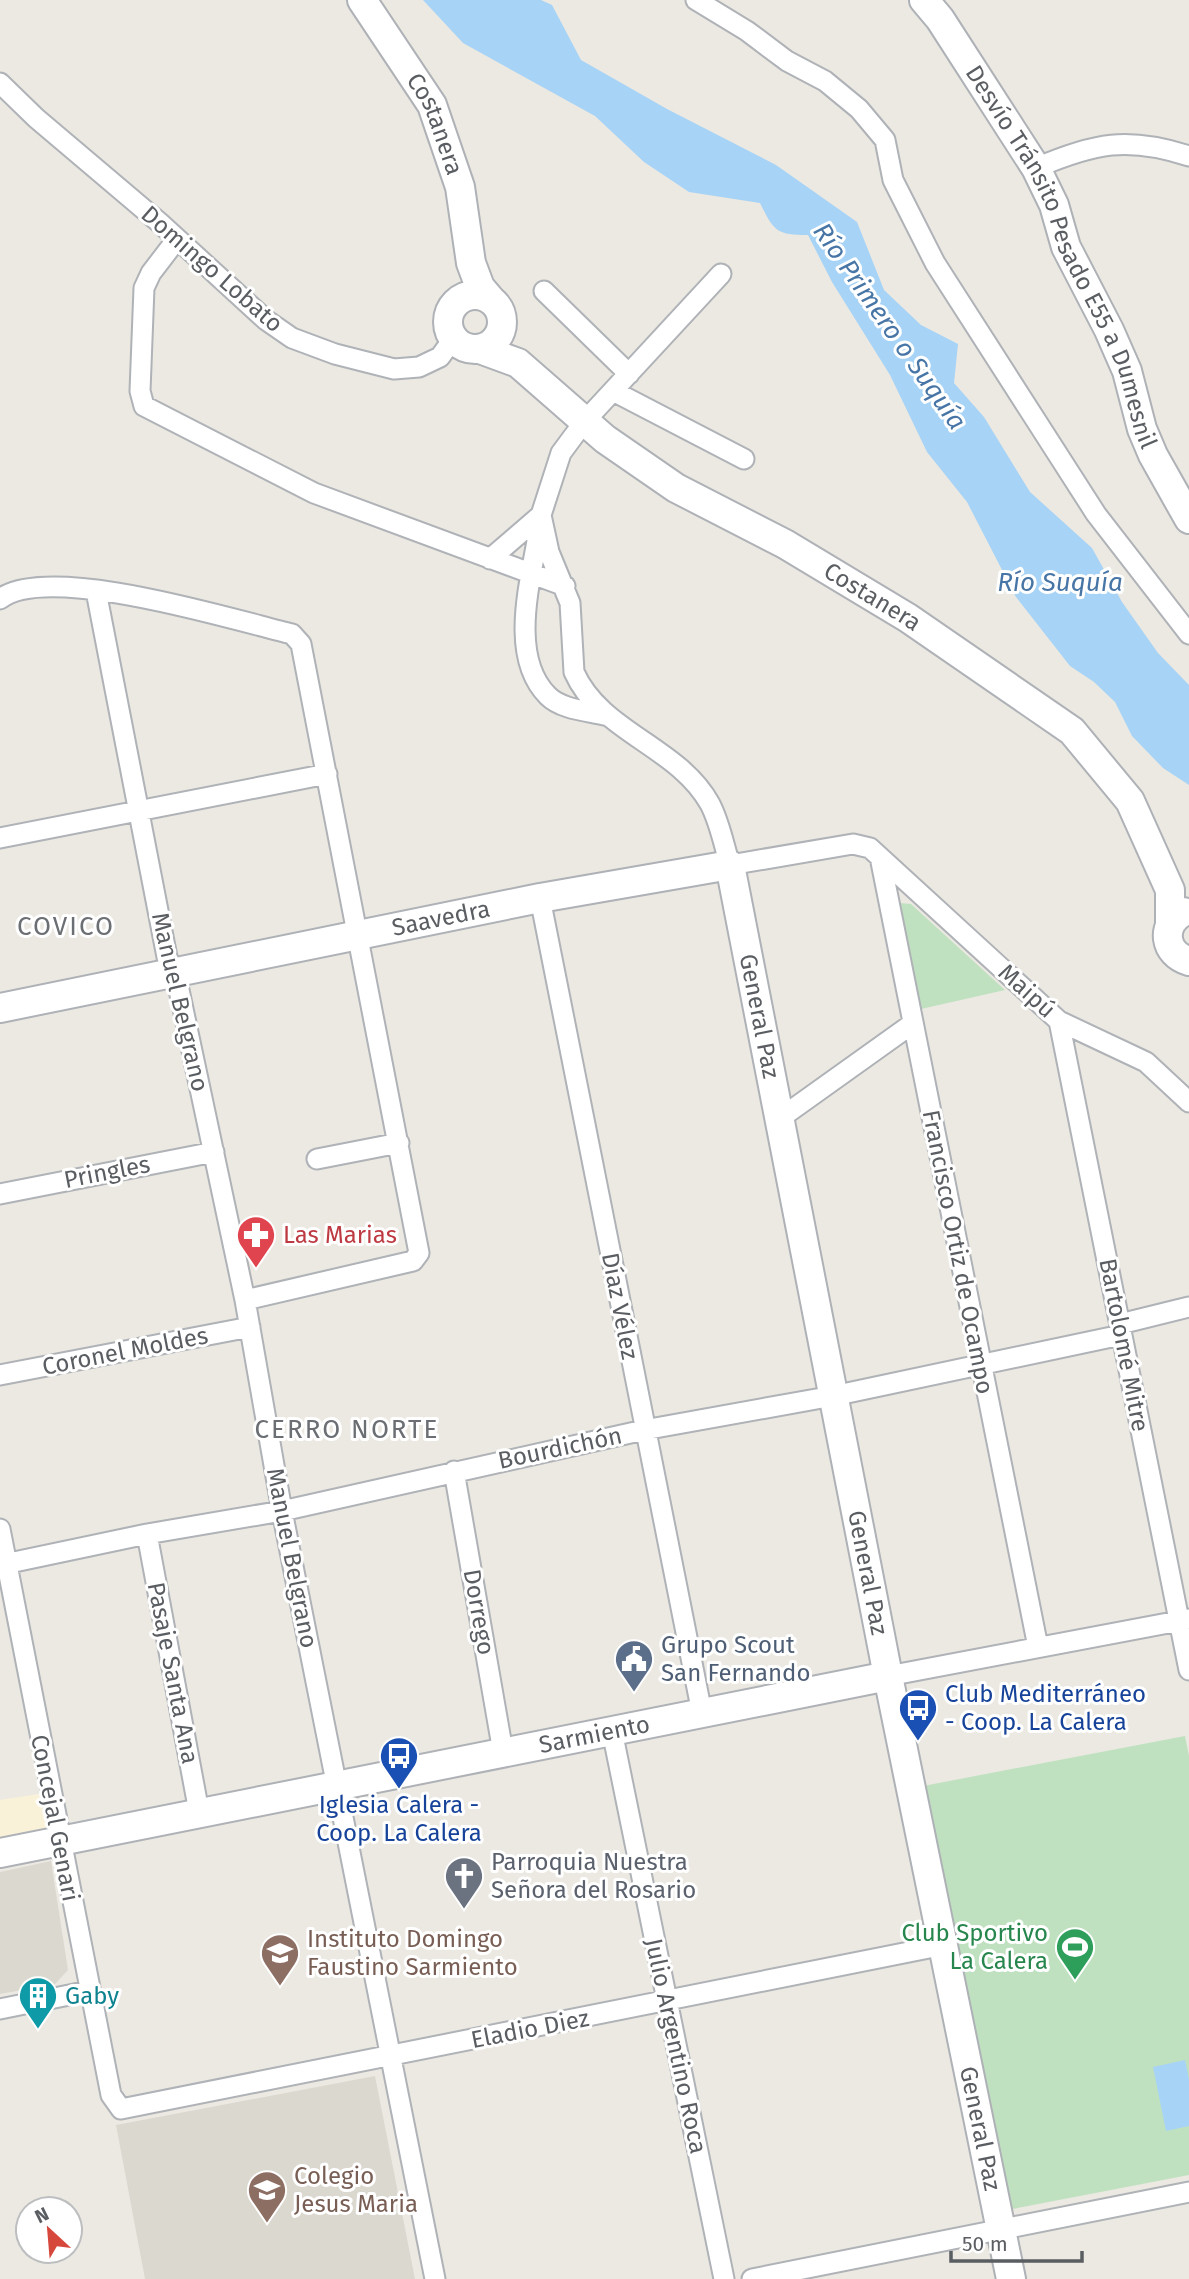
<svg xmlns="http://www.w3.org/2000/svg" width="1189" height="2279" font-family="'Fira Sans',sans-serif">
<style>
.commercial{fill:#faf2d8}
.education{fill:#dbd8d0}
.green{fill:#c0e1c0}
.water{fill:#a7d3f6}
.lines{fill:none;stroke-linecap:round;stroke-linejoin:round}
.street-casing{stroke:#afb2b6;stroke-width:23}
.secondary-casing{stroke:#aeb1b6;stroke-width:32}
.street{stroke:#fff;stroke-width:19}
.secondary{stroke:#fff;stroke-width:28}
.labels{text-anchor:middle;stroke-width:6;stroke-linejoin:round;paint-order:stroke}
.street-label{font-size:24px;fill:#5a5d61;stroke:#fff}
.health-label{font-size:24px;fill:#be3a42;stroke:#fff;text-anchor:start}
.service-label{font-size:24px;fill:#4e5e75;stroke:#fff;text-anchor:start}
.transit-label{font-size:24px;fill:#164399;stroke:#fff;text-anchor:start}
.worship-label{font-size:24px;fill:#5b616d;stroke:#fff;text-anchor:start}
.leisure-label{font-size:24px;fill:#27864d;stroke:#fff;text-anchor:end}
.education-label{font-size:24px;fill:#785e54;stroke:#fff;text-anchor:start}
.culture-label{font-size:24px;fill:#0d838f;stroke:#fff;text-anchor:start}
.water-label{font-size:26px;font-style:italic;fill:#4775a6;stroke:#fff}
.neighbourhood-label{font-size:26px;letter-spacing:2px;fill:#6b6f73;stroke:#fff}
</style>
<rect width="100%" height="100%" fill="#ebe9e2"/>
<!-- commercial -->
<path class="commercial" d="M 39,1794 L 52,1851 L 0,1861 L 0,1800 Z"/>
<!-- education -->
<path class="education" d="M 51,1861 L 68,1970 L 55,1984 L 0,1994 L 0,1872 Z
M 375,2076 L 415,2279 L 145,2279 L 116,2125 Z"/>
<!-- green -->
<path class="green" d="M 900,903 L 911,904 L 1005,990 L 921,1009 L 898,913 Z
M 1185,1736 L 1189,1756 L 1189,2175 L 1007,2210 L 923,1786 Z"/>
<!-- water -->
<path class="water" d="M 423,0 L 541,0 L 552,5 L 581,60 L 667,109 L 776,165 L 857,222 L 884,290 L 921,325 L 958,344 L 954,383 L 984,417 L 1030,492 L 1092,548 L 1122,602 L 1158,653 L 1189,685 L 1189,785 L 1163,768 L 1132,736 L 1115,702 L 1094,682 L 1070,666 L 1016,597 L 967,502 L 927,452 L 890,375 L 832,282 L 808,235 C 776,235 774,231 760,203 L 689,192 L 644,162 L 595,116 L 463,43 Z
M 1185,2060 L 1189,2079 L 1189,2126 L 1166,2131 L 1153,2067 Z"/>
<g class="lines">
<!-- street casing -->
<g class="street-casing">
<path id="street" d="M 696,0 L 747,31 L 787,61 L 825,81 L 859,109 L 885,140 L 893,180 L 935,263 L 1096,514 L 1189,634
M 0,83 L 36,118 L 160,223 L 266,320 L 292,338 L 335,354 L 394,369 L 419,367 L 440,357 L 453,339
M 1036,168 C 1094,143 1128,136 1189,156
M 177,239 L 151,273 L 144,288 L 140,391 L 144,406 L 314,493 L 565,586
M 721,274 L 584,422 L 561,453 L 541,515 L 549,552 L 570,603 L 574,672 C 601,733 678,746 710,804 C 720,823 724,846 730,865 L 853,844 L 870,848 L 1059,1021 L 1146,1062 L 1189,1102
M 544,291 L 629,374
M 615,392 L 744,459
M 539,529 C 532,577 507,655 548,696 C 561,709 586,711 604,715
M 490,559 L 541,515
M 96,591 L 167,957 L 179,990 L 245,1300 L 282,1511 L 435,2279
M 0,599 C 47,562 234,620 292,634 L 301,644 L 419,1253 L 413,1261 L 245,1300
M 0,838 L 327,774
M 880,857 L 1038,1647
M 540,898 L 702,1713
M 1059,1021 L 1189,1670
M 779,1119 L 912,1024
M 317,1159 L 399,1143
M 0,1194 L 214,1152
M 1120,1324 L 1189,1307
M 0,1375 L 250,1327
M 454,1471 L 503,1752
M 0,1529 L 111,2095 L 121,2109 L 944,1945
M 147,1534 L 199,1812
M 0,1565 L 147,1534 L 282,1511 L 644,1430 L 833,1396 L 1121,1335
M 888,1676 L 1189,1619
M 612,1731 L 724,2279
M 0,2009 L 89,1991
M 752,2279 L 1189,2192"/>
</g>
<!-- secondary casing -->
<g class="secondary-casing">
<g id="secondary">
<path id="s1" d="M 362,0 L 432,105 L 460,187 L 471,263 L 480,287 L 491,300"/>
<path id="s2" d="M 924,0 L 940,19 L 1036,168 L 1054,205 L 1066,247 L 1109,330 L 1127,371 L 1142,429 L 1153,455 L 1189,519"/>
<circle cx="475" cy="322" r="27"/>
<path id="s3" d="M 480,349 L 518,363 L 605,439 L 676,488 L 785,544 L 908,618 L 1072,731 L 1130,801 L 1170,890 L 1170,925"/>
<path d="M 1183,912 C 1160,925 1164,954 1189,961"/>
<path id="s4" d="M 0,1008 L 540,898 L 730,865 L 888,1676 L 1011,2279"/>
<path id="s5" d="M 0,1853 L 888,1676"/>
</g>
</g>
<!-- street -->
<use href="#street" class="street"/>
<!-- secondary -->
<use href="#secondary" class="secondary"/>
</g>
<!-- icons -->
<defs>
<g id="pharmacy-pin" transform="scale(2.0125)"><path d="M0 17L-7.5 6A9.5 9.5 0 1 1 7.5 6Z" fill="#e0444e" stroke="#fff"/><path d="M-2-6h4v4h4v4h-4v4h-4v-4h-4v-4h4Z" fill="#fff"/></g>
<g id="civic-pin" transform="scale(2.0125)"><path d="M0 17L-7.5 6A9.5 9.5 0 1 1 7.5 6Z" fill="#5c6f8a" stroke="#fff"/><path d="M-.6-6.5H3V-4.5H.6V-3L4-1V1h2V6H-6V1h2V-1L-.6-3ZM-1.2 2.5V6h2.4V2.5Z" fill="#fff"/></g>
<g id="bus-pin" transform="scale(2.0125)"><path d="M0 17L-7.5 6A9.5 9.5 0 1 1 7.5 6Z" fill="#1a4fb4" stroke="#fff"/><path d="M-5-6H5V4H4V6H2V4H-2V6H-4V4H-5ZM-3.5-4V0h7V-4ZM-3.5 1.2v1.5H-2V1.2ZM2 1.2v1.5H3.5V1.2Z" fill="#fff"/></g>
<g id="church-pin" transform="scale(2.0125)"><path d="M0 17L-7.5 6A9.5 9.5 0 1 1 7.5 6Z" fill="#6b7280" stroke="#fff"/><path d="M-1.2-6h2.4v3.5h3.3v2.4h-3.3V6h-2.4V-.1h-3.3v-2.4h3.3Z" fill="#fff"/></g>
<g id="stadium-pin" transform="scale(2.0125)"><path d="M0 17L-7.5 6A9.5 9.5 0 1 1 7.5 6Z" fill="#2e9e5b" stroke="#fff"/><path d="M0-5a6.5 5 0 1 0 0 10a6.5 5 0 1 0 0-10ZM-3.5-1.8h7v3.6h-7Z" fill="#fff"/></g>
<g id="school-pin" transform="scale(2.0125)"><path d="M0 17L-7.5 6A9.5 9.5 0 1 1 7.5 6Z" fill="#8d6e63" stroke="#fff"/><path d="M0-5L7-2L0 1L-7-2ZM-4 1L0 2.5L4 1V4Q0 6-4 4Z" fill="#fff"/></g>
<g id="building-pin" transform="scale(2.0125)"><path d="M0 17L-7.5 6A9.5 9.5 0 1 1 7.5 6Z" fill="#0f9aa8" stroke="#fff"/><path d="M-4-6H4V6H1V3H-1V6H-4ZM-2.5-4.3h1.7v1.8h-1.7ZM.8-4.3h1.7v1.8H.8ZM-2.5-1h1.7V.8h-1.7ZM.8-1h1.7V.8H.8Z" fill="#fff"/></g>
</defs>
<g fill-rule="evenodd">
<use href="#pharmacy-pin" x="256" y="1235"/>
<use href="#civic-pin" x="634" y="1659"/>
<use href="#bus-pin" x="918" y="1708"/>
<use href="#bus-pin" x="399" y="1756"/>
<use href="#church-pin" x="464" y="1876"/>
<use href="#stadium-pin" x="1075" y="1947"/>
<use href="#school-pin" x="280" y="1953"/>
<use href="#building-pin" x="38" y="1996"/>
<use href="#school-pin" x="267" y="2190"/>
</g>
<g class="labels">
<!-- street labels -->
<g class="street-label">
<text dy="8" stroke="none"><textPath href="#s1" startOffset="145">Costanera</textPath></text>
<text dy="8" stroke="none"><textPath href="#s2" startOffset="294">Desvío Tránsito Pesado E55 a Dumesnil</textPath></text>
<text transform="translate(212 269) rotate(41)" y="8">Domingo Lobato</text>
<text dy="8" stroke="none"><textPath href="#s3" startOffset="467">Costanera</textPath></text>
<text dy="8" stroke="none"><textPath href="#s4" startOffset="450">Saavedra</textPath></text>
<text transform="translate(1027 991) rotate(42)" y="8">Maipú</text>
<text transform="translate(180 1002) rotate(77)" y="8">Manuel Belgrano</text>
<text dy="8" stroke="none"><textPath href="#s4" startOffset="898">General Paz</textPath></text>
<text transform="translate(107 1172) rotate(-11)" y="8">Pringles</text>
<text transform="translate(958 1252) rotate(79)" y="8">Francisco Ortiz de Ocampo</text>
<text transform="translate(620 1306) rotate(79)" y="8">Díaz Vélez</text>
<text transform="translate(1124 1345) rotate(79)" y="8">Bartolomé Mitre</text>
<text transform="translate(125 1351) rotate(-11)" y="8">Coronel Moldes</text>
<text transform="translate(560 1448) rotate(-12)" y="8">Bourdichón</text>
<text transform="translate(292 1558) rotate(79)" y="8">Manuel Belgrano</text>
<text dy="8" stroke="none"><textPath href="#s4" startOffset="1465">General Paz</textPath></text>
<text transform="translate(479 1612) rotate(80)" y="8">Dorrego</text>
<text transform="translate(173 1673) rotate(79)" y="8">Pasaje Santa Ana</text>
<text dy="8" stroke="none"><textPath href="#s5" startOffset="606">Sarmiento</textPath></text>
<text transform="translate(55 1818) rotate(79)" y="8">Concejal Genari</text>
<text transform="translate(530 2029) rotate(-11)" y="8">Eladio Diez</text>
<text transform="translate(676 2046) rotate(78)" y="8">Julio Argentino Roca</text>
<text dy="8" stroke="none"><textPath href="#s4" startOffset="2032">General Paz</textPath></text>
</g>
<!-- health labels -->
<g class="health-label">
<text x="283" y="1243">Las Marias</text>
</g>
<!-- service labels -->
<g class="service-label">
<text x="661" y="1653">Grupo Scout<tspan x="661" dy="28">San Fernando</tspan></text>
</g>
<!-- transit labels -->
<g class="transit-label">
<text x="945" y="1702">Club Mediterráneo<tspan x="945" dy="28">- Coop. La Calera</tspan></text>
<text x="399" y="1813" text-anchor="middle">Iglesia Calera -<tspan x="399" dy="28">Coop. La Calera</tspan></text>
</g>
<!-- worship labels -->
<g class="worship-label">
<text x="491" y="1870">Parroquia Nuestra<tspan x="491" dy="28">Señora del Rosario</tspan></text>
</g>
<!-- leisure labels -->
<g class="leisure-label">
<text x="1048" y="1941">Club Sportivo<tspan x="1048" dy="28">La Calera</tspan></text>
</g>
<!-- education labels -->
<g class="education-label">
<text x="307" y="1947">Instituto Domingo<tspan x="307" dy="28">Faustino Sarmiento</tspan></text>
<text x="294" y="2184">Colegio<tspan x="294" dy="28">Jesus Maria</tspan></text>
</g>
<!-- culture labels -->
<g class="culture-label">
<text x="65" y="2004">Gaby</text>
</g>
<!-- water labels -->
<g class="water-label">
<text transform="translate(890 326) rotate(55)" y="9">Río Primero o Suquía</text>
<text x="1060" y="591">Río Suquía</text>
</g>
<!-- neighbourhood labels -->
<g class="neighbourhood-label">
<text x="66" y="935">COVICO</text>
<text x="347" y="1438">CERRO NORTE</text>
</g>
</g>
<!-- north arrow -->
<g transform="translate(49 2230) rotate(334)"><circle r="33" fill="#ffffff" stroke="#bdbec0" stroke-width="2"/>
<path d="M0-5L12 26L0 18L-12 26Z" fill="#d7483c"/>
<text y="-10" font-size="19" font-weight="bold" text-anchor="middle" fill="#5a5d61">N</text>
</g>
<!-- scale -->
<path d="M951 2251v10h131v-10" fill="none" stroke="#5a5d61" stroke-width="3.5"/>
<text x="962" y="2251" font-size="21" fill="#5a5d61" stroke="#ffffff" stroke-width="5" paint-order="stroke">50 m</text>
</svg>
